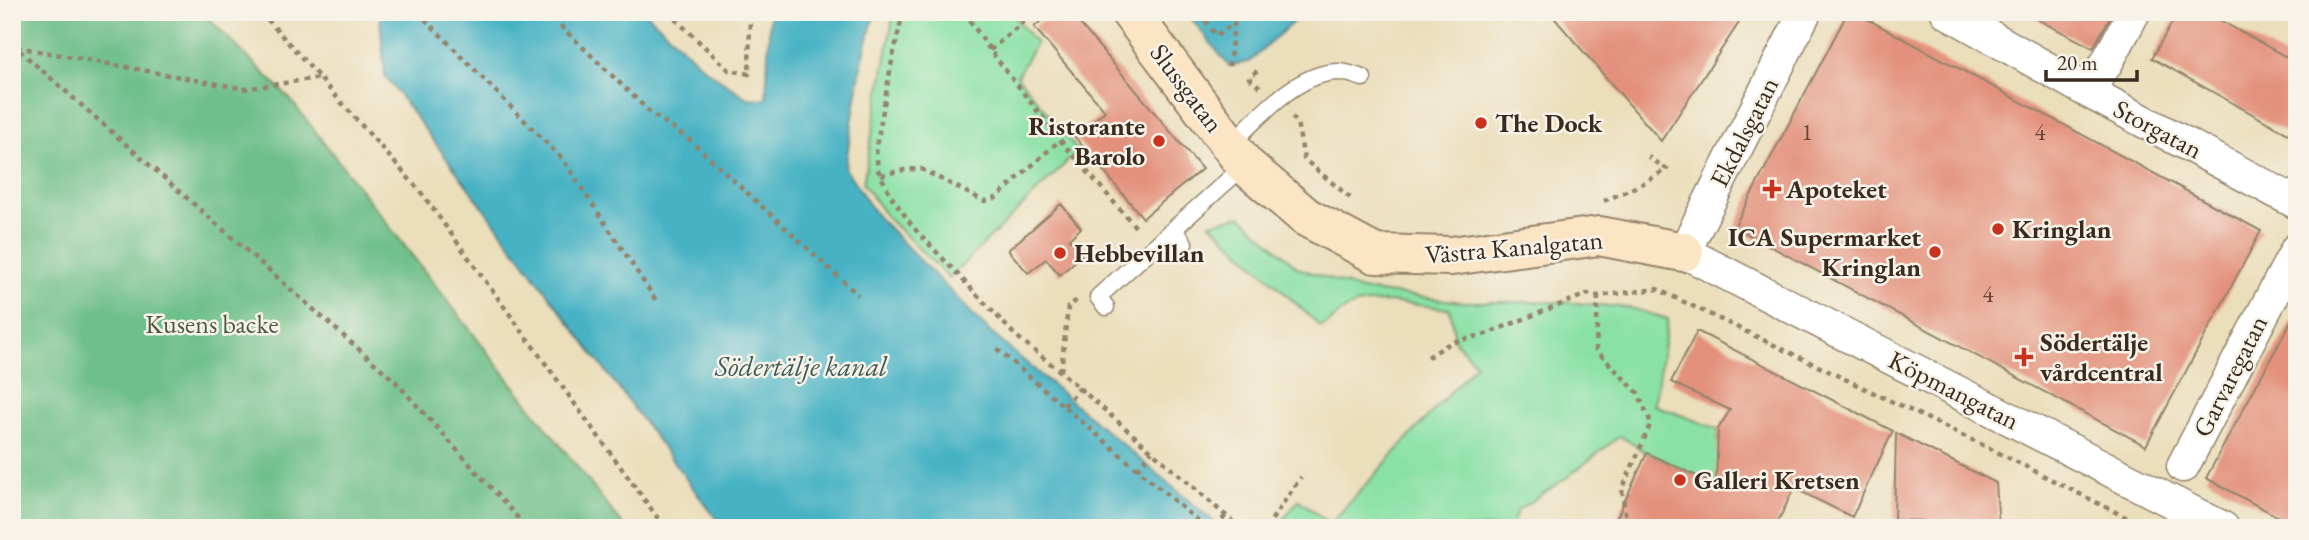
<svg xmlns="http://www.w3.org/2000/svg" width="2309" height="540" font-family="'EB Garamond',serif">
<style>
.green{fill:#89e1a5;stroke:#628662;stroke-width:2}
.forest{fill:#6ebf8a;stroke:#547454;stroke-width:2}
.water{fill:#46b2c4;stroke:#406e71;stroke-width:2}
.building{fill:#e3917b}
.lines{fill:none;stroke-linecap:round;stroke-linejoin:round}
.lane-casing{stroke:#93846c;stroke-width:19}
.street-casing{stroke:#93846c;stroke-width:35}
.secondary-casing{stroke:#93846c;stroke-width:42}
.path{stroke:#93846c;stroke-width:4.5;stroke-dasharray:5 5;stroke-linecap:butt}
.lane{stroke:#fff;stroke-width:16}
.street{stroke:#fff;stroke-width:32}
.secondary{stroke:#fce5c4;stroke-width:38}
.poi-dot{fill:#c8321e;stroke:#f7f3e8;stroke-width:2.5}
.labels{text-anchor:middle;stroke-width:5;stroke-linejoin:round;paint-order:stroke}
.number-label{font-size:23px;fill:#654435}
.street-label{font-size:26px;fill:#3b2a1e;stroke:#f7f3e8}
.poi-label{font-size:26px;font-weight:bold;fill:#3b2a1e;stroke:#f7f3e8;text-anchor:start}
.park-label{font-size:26px;fill:#4e5840;stroke:#f7f3e8}
.water-label{font-size:28px;font-style:italic;fill:#3f5a58;stroke:#f7f3e8}
</style>
<rect width="100%" height="100%" fill="#f7f3e8"/>
<filter id="ink" filterUnits="userSpaceOnUse"><feTurbulence type="fractalNoise" baseFrequency=".0143" numOctaves="2"/><feDisplacementMap in="SourceGraphic" scale="14" xChannelSelector="R" yChannelSelector="G"/><feConvolveMatrix kernelMatrix="1 2 1 2 8 2 1 2 1" color-interpolation-filters="sRGB"/></filter>
<filter id="wash" filterUnits="userSpaceOnUse"><feTurbulence type="fractalNoise" baseFrequency=".00686" numOctaves="4" result="noise"/><feDisplacementMap in="SourceGraphic" scale="28" xChannelSelector="R" yChannelSelector="G"/><feGaussianBlur stdDeviation="1.57" result="paint"/><feColorMatrix in="noise" values="0 0 0 0 0 0 0 0 0 0 0 0 0 0 0 0 0 1.4 0 .05"/><feComposite in="paint" operator="in"/></filter>
<g filter="url(#wash)">
<rect width="100%" height="100%" fill="#ebdebb"/>
<!-- green -->
<path class="green" d="M 894,12 L 1024,12 L 1016,19 L 1036,43 L 1017,76 L 1078,151 L 949,278 L 887,217 L 863,184 Z
M 1241,216 L 1298,268 L 1361,290 L 1463,302 L 1563,302 L 1631,308 L 1668,319 L 1654,405 L 1718,429 L 1718,442 L 1765,508 L 1647,453 L 1620,436 L 1569,476 L 1517,511 L 1511,528 L 1276,528 L 1299,500 L 1330,524 L 1476,364 L 1455,341 L 1450,309 C 1420,306 1370,295 1344,310 C 1335,316 1335,321 1321,327 L 1210,223 Z"/>
<!-- forest -->
<path class="forest" d="M 12,12 L 202,12 L 289,98 L 625,528 L 12,528 Z"/>
<!-- water -->
<path class="water" d="M 385,12 L 645,12 L 705,69 L 747,98 L 766,99 L 770,12 L 875,12 L 861,66 L 845,168 L 877,216 L 990,332 L 1221,528 L 723,528 L 385,76 L 380,18 Z
M 1186,12 L 1304,12 L 1249,62 L 1229,66 Z"/>
<g id="blocks">
<!-- building -->
<path class="building" d="M 1051,12 L 1070,12 L 1202,169 L 1143,218 L 1074,136 L 1105,111 L 1034,27 Z
M 1549,12 L 1746,12 L 1661,141 Z
M 1848,12 L 1854,12 L 2261,231 L 2146,446 L 1734,227 Z
M 2023,12 L 2113,12 L 2093,48 Z
M 2178,12 L 2205,12 L 2297,63 L 2297,139 L 2152,58 Z
M 1061,204 L 1081,228 L 1069,239 L 1082,255 L 1060,275 L 1046,259 L 1028,273 L 1008,250 Z
M 2297,310 L 2297,527 L 2206,478 Z
M 1697,331 L 1893,431 L 1852,517 L 1794,488 L 1775,528 L 1612,528 L 1647,453 L 1716,485 L 1718,429 L 1730,410 L 1671,382 Z
M 1896,433 L 1996,483 L 1999,528 L 1920,528 L 1921,521 L 1894,520 Z"/>
</g>
</g>
<g filter="url(#ink)">
<use href="#blocks" fill-opacity="0" stroke="#93846c" stroke-width="2"/>
<g class="lines">
<!-- lane casing -->
<g class="lane-casing">
<path id="lane" d="M 1230,145 C 1257,119 1296,73 1337,72 C 1345,71 1355,76 1363,78
M 1174,229 L 1184,243
M 1106,307 L 1098,297 L 1245,165"/>
</g>
<!-- street casing -->
<g class="street-casing">
<path id="street" d="M 1805,12 L 1684,252 L 2223,528
M 1947,12 L 2087,91 L 2297,203
M 2087,91 L 2106,64 L 2134,12
M 2183,466 L 2297,249"/>
</g>
<!-- secondary casing -->
<g class="secondary-casing">
<path id="secondary" d="M 1130,12 L 1245,165 L 1306,217 L 1375,254 L 1451,256 L 1599,236 L 1684,252"/>
</g>
<!-- path -->
<path class="path" d="M 261,12 L 420,191 L 665,528
M 418,12 L 564,161 L 657,302
M 546,12 L 652,114 L 690,140 L 858,295
M 668,12 L 729,70 L 749,74 L 750,12
M 903,12 L 891,66 L 876,149 L 878,170 L 891,196 L 913,227 L 1015,335 L 1061,372 L 1240,528
M 964,12 L 990,50 L 1060,140 L 1138,230
M 1200,12 L 1216,36 L 1234,23 L 1229,66
M 12,44 L 396,382 L 527,528
M 17,47 L 245,89 L 318,78
M 990,50 L 1035,12
M 1257,71 L 1249,78 L 1260,87
M 1292,117 L 1297,122 L 1304,159 L 1354,201
M 881,175 L 904,170 L 921,169 L 984,201 L 996,198 L 1060,140
M 1604,201 L 1642,184 L 1667,169 L 1648,157
M 1598,296 L 1596,350 L 1638,393 L 1651,423 L 1622,490 L 1627,528
M 997,349 L 1206,528
M 1428,357 L 1450,343 L 1486,334 L 1587,294 L 1598,296 L 1657,289 L 1991,449 L 2147,528
M 1061,371 L 1068,307 L 1077,300
M 1064,406 L 1080,388
M 1137,469 L 1152,451
M 1216,528 L 1227,514
M 1266,528 L 1301,477"/>
<!-- lane -->
<use href="#lane" class="lane"/>
<!-- street -->
<use href="#street" class="street"/>
<!-- secondary -->
<use href="#secondary" class="secondary"/>
</g>
</g>
<!-- markers -->
<g class="poi-dot">
<circle cx="1481" cy="123" r="7"/>
<circle cx="1159" cy="141" r="7"/>
<path d="M1768.5 178.5h7v7h7v7h-7v7h-7v-7h-7v-7h7z"/>
<circle cx="1998" cy="229" r="7"/>
<circle cx="1935" cy="252" r="7"/>
<circle cx="1060" cy="253" r="7"/>
<path d="M2020.5 346.5h7v7h7v7h-7v7h-7v-7h-7v-7h7z"/>
<circle cx="1680" cy="480" r="7"/>
</g>
<g class="labels">
<!-- number labels -->
<g class="number-label">
<text x="1807" y="140">1</text>
<text x="2040" y="140">4</text>
<text x="1988" y="302">4</text>
</g>
<!-- street labels -->
<g class="street-label">
<text transform="translate(1187 88) rotate(53)" y="9">Slussgatan</text>
<text transform="translate(2158 129) rotate(28)" y="9">Storgatan</text>
<text transform="translate(1744 132) rotate(-63)" y="9">Ekdalsgatan</text>
<text transform="translate(1514 247) rotate(-5)" y="9">Västra Kanalgatan</text>
<text transform="translate(2230 376) rotate(-63)" y="9">Garvaregatan</text>
<text transform="translate(1954 390) rotate(27)" y="9">Köpmangatan</text>
</g>
<!-- poi labels -->
<g class="poi-label">
<text x="1495" y="132">The Dock</text>
<text x="1145" y="135" text-anchor="end">Ristorante<tspan x="1145" dy="30">Barolo</tspan></text>
<text x="1786" y="198">Apoteket</text>
<text x="2012" y="238">Kringlan</text>
<text x="1921" y="246" text-anchor="end">ICA Supermarket<tspan x="1921" dy="30">Kringlan</tspan></text>
<text x="1074" y="262">Hebbevillan</text>
<text x="2040" y="351">Södertälje<tspan x="2040" dy="30">vårdcentral</tspan></text>
<text x="1694" y="489">Galleri Kretsen</text>
</g>
<!-- park labels -->
<g class="park-label">
<text x="212" y="333">Kusens backe</text>
</g>
<!-- water labels -->
<g class="water-label">
<text x="801" y="376">Södertälje kanal</text>
</g>
</g>
<!-- margin -->
<rect width="2309" height="540" fill="none" stroke="#f7f3e8" stroke-width="42"/>
<!-- scale -->
<path d="M2046 70v10h91v-10" fill="none" stroke="#3b2a1e" stroke-width="3.5"/>
<text x="2057" y="70" font-size="21" fill="#3b2a1e" stroke="#f7f3e8" stroke-width="5" paint-order="stroke">20 m</text>
</svg>
